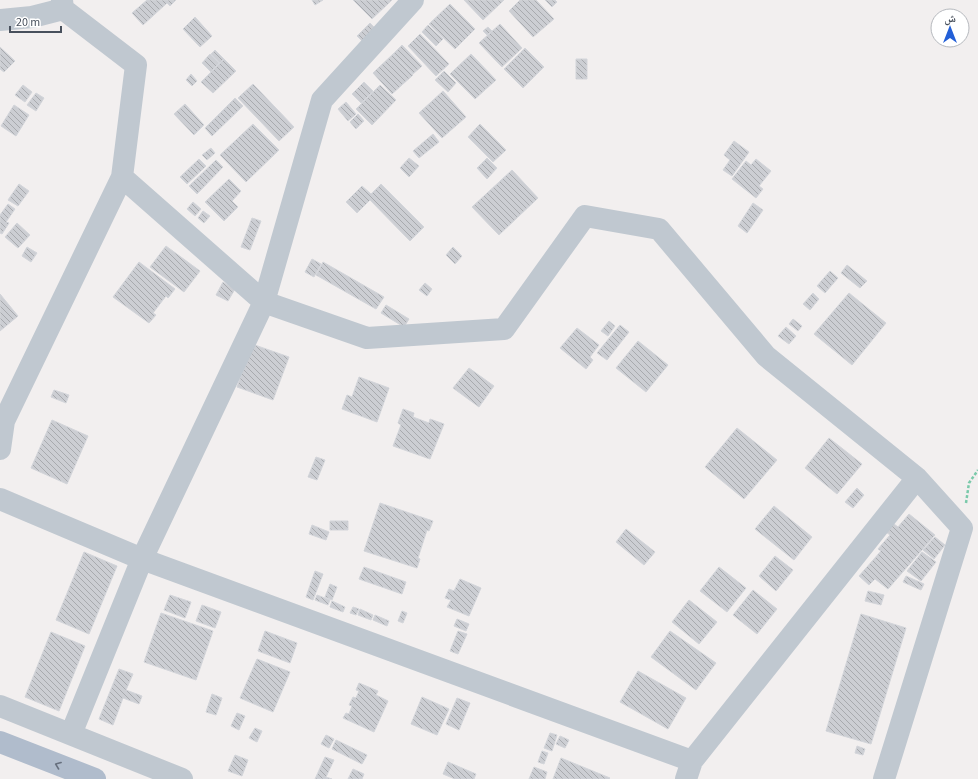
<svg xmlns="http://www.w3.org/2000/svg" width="978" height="779" font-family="'Source Sans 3','Noto Naskh Arabic',sans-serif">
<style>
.building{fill:url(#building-back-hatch);stroke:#d3d5da}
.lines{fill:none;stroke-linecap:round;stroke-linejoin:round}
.path{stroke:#7ac9aa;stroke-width:2.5;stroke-dasharray:3 2;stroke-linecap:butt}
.minor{stroke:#c0c8d0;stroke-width:22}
.major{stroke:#b0bccc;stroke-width:22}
.oneway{stroke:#67707e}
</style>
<defs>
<pattern id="building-back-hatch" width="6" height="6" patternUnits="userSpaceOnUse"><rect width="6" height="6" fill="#ccced3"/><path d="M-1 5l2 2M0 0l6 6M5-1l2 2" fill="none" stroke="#a8aaae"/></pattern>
</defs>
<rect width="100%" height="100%" fill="#f2efef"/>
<!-- building -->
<path class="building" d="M 147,0 L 176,0 L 170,6 L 167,3 L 143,25 L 132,13 Z
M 312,0 L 323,0 L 315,5 Z
M 353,0 L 392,0 L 372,19 Z
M 464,0 L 504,0 L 483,20 Z
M 520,0 L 536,0 L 554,19 L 533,37 L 509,11 Z
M 545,0 L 555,0 L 557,2 L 552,7 Z
M 450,4 L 475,29 L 455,49 L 429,24 Z
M 195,17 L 212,36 L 200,47 L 183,29 Z
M 370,23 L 378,31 L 365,44 L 357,36 Z
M 500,24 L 522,48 L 502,67 L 479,43 Z
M 428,25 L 443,39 L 436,46 L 422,32 Z
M 488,27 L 492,31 L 487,35 L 483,31 Z
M 420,34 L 449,64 L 436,76 L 408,46 Z
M 402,45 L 422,66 L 413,74 L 393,54 Z
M 0,47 L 15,61 L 4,72 L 0,69 Z
M 525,48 L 544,67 L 523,88 L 504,69 Z
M 215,50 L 224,59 L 220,63 L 211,54 Z
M 210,54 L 219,63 L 211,72 L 202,63 Z
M 393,54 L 413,75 L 392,94 L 373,73 Z
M 471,54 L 496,80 L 475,99 L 450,74 Z
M 224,59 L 236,71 L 213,93 L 201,82 Z
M 576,59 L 587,59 L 587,79 L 576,79 Z
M 444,71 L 456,83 L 448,92 L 435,80 Z
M 191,74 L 197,81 L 192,86 L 186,80 Z
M 364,82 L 373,91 L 361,103 L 352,94 Z
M 253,84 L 294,127 L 279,141 L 238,98 Z
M 23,85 L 32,92 L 25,102 L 15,95 Z
M 380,85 L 396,100 L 372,125 L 356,109 Z
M 443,91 L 466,117 L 442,138 L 419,113 Z
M 36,93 L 44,98 L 36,111 L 27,105 Z
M 235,98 L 243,106 L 212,136 L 205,128 Z
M 346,102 L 356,114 L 348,121 L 338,109 Z
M 185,104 L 204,125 L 194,135 L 174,114 Z
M 14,105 L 29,115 L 16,136 L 1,126 Z
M 358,114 L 364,121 L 356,129 L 350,122 Z
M 253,124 L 279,150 L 246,182 L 220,155 Z
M 480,124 L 506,150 L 493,162 L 468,137 Z
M 433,134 L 439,142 L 419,158 L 413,151 Z
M 734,141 L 749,152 L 732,176 L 723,170 L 730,160 L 724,155 Z
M 211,148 L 215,153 L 207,160 L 202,155 Z
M 409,158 L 419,166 L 409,177 L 400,168 Z
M 487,158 L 497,168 L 487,179 L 477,168 Z
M 199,159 L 206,166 L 187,184 L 180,177 Z
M 756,159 L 771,171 L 759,186 L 763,189 L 756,198 L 732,179 L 746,161 L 751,165 Z
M 216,160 L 223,167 L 197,194 L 189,186 Z
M 512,170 L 538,198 L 499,235 L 472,207 Z
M 229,179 L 241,191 L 232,201 L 238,207 L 224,221 L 205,202 Z
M 19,184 L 29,191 L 18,206 L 8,200 Z
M 381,184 L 424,227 L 410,241 L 370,200 L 357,213 L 346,202 L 362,186 L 371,194 Z
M 193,202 L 201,209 L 195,216 L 187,209 Z
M 753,203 L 763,210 L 747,233 L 738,226 Z
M 8,204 L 15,209 L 6,222 L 9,223 L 2,234 L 0,233 L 0,215 Z
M 203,211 L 210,216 L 204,223 L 198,218 Z
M 252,218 L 261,221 L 250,250 L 241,247 Z
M 17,223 L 30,235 L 18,248 L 5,237 Z
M 166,246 L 200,271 L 184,292 L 150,267 Z
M 27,247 L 37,253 L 31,262 L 22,256 Z
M 453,247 L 462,256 L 455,264 L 446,255 Z
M 312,259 L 321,264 L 314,277 L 305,272 Z
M 139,262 L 175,289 L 168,298 L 166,296 L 153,313 L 156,315 L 149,323 L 113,297 Z
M 323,262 L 384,297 L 376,309 L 316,275 Z
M 847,265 L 867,281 L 860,288 L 841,273 Z
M 830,271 L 838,278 L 825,293 L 817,286 Z
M 223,282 L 235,289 L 228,301 L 216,295 Z
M 425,283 L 432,289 L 427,296 L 419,290 Z
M 813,293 L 819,299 L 810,310 L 803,304 Z
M 849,293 L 886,323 L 852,365 L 814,334 Z
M 0,294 L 18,316 L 0,331 Z
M 386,305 L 409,319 L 404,327 L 381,313 Z
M 793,319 L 802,326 L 798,331 L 789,324 Z
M 609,321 L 615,326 L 608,336 L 601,331 Z
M 620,325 L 629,332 L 607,360 L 597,353 Z
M 786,327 L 796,336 L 789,344 L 778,336 Z
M 577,328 L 599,345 L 590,357 L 593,360 L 586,369 L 560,348 Z
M 638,341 L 668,365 L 646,392 L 616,368 Z
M 252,344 L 289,357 L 273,400 L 237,387 Z
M 469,368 L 494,386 L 479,407 L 453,388 Z
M 359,377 L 389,388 L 377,422 L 342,409 L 347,395 L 352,397 Z
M 54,390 L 69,395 L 66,403 L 51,397 Z
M 403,409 L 414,413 L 413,417 L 429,423 L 430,419 L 444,424 L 430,459 L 393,446 L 401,425 L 398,423 Z
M 52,420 L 88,436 L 67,484 L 31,468 Z
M 737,428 L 777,460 L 744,499 L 705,467 Z
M 829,438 L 862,464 L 837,494 L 805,468 Z
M 316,457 L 325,460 L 317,480 L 308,477 Z
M 857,488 L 864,495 L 853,508 L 845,502 Z
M 380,503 L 433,521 L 429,531 L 427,530 L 418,558 L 420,559 L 417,568 L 364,551 Z
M 774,506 L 812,537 L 794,560 L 755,529 Z
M 909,514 L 935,535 L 888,589 L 875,579 L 869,585 L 859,576 L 881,551 L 878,549 L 890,535 L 886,532 L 894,524 L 898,527 Z
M 330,521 L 348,521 L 348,530 L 330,530 Z
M 312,525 L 329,532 L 326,540 L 309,534 Z
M 626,529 L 655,552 L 644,565 L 616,542 Z
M 935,537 L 945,545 L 934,559 L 923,550 Z
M 84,552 L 117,566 L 89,634 L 56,620 Z
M 922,552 L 936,562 L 921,581 L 907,571 Z
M 775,556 L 793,570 L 776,591 L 759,576 Z
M 364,567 L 406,582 L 402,594 L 359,579 Z
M 719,567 L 746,588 L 727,612 L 700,591 Z
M 315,571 L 323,574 L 313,600 L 306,597 Z
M 906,576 L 924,584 L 921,590 L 903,582 Z
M 460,579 L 481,588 L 469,616 L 447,607 L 451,600 L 445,598 L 449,589 L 454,591 Z
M 330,584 L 337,587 L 332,600 L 325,597 Z
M 753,590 L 777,609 L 757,634 L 733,615 Z
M 868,591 L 884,595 L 881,605 L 865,601 Z
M 170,595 L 191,602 L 185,618 L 164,610 Z
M 317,595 L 330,600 L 328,605 L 315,600 Z
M 689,600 L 717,622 L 699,644 L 672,622 Z
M 332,601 L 345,607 L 343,612 L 330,607 Z
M 202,605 L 221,612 L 215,628 L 196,621 Z
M 353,607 L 359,609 L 356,615 L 350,613 Z
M 360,609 L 373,615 L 371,620 L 358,615 Z
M 402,611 L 407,613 L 403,623 L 398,621 Z
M 161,613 L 213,631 L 196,680 L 144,662 Z
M 861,614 L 906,628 L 871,744 L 826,731 Z
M 375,615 L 389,621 L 387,626 L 373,620 Z
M 457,619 L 469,624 L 466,631 L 454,626 Z
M 265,631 L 297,643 L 290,663 L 258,651 Z
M 458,631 L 467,634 L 458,654 L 450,651 Z
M 670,631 L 716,663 L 696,690 L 651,657 Z
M 51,632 L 85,646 L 59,711 L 25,697 Z
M 257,659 L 290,672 L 273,712 L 240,698 Z
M 119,669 L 133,674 L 126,690 L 142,696 L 139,704 L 123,698 L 113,725 L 99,719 Z
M 638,671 L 686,698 L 668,729 L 620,702 Z
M 359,683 L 378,691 L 376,695 L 388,701 L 374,732 L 343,718 L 346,713 L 349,714 L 352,706 L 349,705 L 353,697 L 356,698 L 359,691 L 356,690 Z
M 212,694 L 222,698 L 216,715 L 206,712 Z
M 422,697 L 449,709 L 437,735 L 411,724 Z
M 457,698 L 470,703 L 459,730 L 446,724 Z
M 237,713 L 245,716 L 239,730 L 231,726 Z
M 255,728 L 262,731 L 257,742 L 249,738 Z
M 550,733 L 557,735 L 552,751 L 544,748 Z
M 326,735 L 334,739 L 329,748 L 321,744 Z
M 560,736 L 569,740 L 565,748 L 556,744 Z
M 336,740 L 367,755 L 362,764 L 332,749 Z
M 857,746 L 865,749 L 863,755 L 855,753 Z
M 542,751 L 548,753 L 544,764 L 538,762 Z
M 235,755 L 248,760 L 242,776 L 228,771 Z
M 325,757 L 334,760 L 326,777 L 332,779 L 315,779 Z
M 561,758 L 610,778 L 609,779 L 553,779 Z
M 448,762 L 476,774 L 474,779 L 455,779 L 443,774 Z
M 534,767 L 547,772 L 545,779 L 529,779 Z
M 353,769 L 364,774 L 362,779 L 348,779 Z"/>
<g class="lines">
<!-- path -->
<path class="path" d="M 966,503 L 969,483 L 978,470"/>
<!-- minor -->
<path class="minor" d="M 62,0 L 63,9 L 136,65 L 122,177 L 264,302 L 367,338 L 504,329 L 585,216 L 659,229 L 766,356 L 917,478 L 962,528 L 884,779
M 0,20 L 32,17 L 63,9
M 0,449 L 4,421 L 122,177
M 0,499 L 142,559 L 692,761
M 0,706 L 182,779
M 71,734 L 142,559 L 264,302 L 322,100 L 413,0
M 686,779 L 692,761 L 917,478"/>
<!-- major -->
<path class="major" d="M 0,742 L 95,779"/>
</g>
<!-- one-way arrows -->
<defs><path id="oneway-chevron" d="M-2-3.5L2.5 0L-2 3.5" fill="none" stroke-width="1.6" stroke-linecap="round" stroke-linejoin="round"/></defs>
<use class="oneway" href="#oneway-chevron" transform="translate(58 765) rotate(-159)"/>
<!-- north arrow -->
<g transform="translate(950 28)"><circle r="19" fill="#ffffff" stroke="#b6b9be"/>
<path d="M0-3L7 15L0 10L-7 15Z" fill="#235fd7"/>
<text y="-6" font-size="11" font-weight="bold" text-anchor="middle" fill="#48505c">ش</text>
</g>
<!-- scale -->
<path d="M10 26v6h51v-6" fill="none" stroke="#48505c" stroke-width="2"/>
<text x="16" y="26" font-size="12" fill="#48505c" stroke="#ffffff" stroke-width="3" paint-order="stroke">20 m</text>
</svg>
